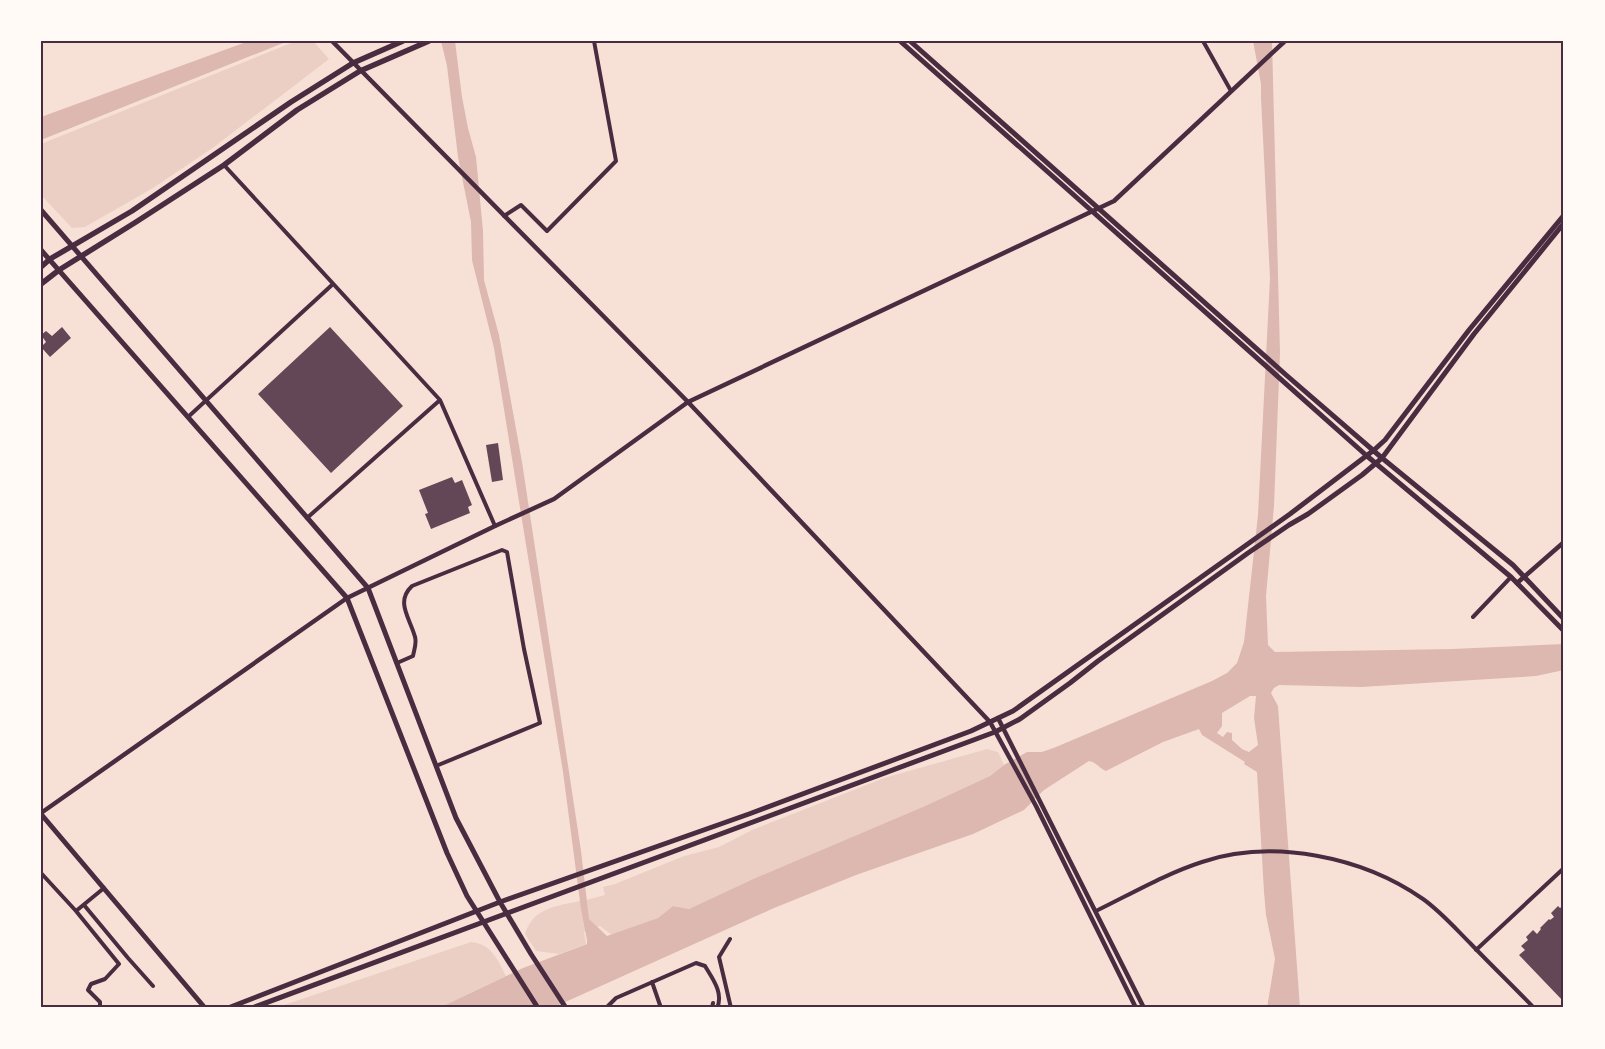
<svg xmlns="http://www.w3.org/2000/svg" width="1605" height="1049" font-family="'Golos Text',sans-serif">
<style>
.green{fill:#ebcfc5}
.water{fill:#dcb8b0;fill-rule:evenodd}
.building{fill:#644757}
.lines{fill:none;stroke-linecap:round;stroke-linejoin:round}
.minor{stroke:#4a2c40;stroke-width:4}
.tertiary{stroke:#4a2c40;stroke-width:4.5}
.secondary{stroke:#4a2c40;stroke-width:5}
.primary{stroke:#4a2c40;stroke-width:5.5}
.neatline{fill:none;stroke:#4a2c40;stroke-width:2}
</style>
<rect width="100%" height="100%" fill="#f7e1d7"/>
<!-- green -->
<path class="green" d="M 296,41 L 313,41 L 329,59 L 214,147 L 153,188 L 85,227 L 72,228 L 41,195 L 41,144 Z
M 987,749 L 998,752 L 1004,765 L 990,776 L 925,806 L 753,879 L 689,909 L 673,906 L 658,918 L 612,935 L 600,926 L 584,932 L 586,944 L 559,954 L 536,951 L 525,934 C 532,912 549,907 570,903 C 582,901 594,898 605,895 L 603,887 L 615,884 L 684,856 L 719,847 L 752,830 L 884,778 Z
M 471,942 C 492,944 497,959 506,976 L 439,1008 L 275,1008 Z"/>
<!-- water -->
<path class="water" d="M 249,41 L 288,41 L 41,140 L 41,117 Z
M 441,41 L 455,41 L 462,97 L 468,128 L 476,157 L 483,231 L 484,280 L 499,335 L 522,462 L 581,851 L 589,919 L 607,936 L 658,918 L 673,906 L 689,909 L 753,879 L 925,806 L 990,776 L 1004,765 L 1027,752 L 1042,752 L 1056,747 L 1212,681 L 1227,673 L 1237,663 L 1244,642 L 1258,515 L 1270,278 L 1261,98 L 1261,84 L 1253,41 L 1272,41 L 1280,353 L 1274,506 L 1266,596 L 1268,645 L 1275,652 L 1452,649 L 1564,644 L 1564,670 L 1536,676 L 1361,687 L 1279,685 L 1274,688 L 1271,693 L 1278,706 L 1300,1008 L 1267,1008 L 1275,959 L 1266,915 L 1264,892 L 1257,772 L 1244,764 L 1245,762 L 1202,735 L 1199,729 L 1163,742 L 1106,771 C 1099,768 1096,762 1089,761 L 1044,790 L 1024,810 L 973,834 L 856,875 L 774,908 L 552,1008 L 439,1008 L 523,968 L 587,944 L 587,940 L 581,909 L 563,772 L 494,348 L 472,260 L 471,222 L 458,157 L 447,66 ZM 1250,696 L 1256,696 L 1254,718 L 1258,745 L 1249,752 L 1242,749 L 1232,740 L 1232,733 L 1227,732 L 1223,737 L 1217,733 L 1222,726 L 1222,713 Z"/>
<!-- building -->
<path class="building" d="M 62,327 L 71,338 L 50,357 L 41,347 L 46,342 L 41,335 L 46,331 L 52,336 Z
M 330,327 L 403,406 L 331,473 L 258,394 Z
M 498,443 L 503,480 L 492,482 L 486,445 Z
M 452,477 L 455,483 L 462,480 L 472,505 L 468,507 L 470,513 L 431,529 L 425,514 L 428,513 L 419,490 Z
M 1564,905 L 1564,1002 L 1519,955 L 1525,950 L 1521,946 L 1528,940 L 1526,937 L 1533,930 L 1537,934 L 1541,929 L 1540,928 L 1549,919 L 1550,920 L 1554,917 L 1551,913 L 1558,906 L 1560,908 Z"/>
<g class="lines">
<!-- minor -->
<path class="minor" d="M 1203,41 L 1231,91
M 224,165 L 440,400 L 495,526
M 504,216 L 521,205 L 547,231 L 616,161 L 594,41
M 188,417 L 333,284
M 307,518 L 440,400
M 1473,617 L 1511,577
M 397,663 L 413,656 C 414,650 417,643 415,637 C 410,618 395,602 412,586 L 502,550 L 507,552 L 524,649 L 540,723 L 436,766
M 41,873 L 76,911 L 119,964 L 105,979 L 91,984 L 88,990 L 100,1002 L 100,1008
M 84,905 L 128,958 L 153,986
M 76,911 L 104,888
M 1096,911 C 1131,894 1165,874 1202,862 C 1273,838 1363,857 1423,899 C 1440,911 1455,928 1470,943 C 1491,965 1513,986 1534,1008
M 730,939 L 719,957 L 731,1008
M 1476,950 L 1564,868
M 652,982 L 661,1008
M 606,1008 L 616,998 L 696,963 L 705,966 C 712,978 724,993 717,1008
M 712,1008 L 713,1003"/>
<!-- tertiary -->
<path class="tertiary" d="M 332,41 L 688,402 L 990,722 L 1036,806 L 1136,1008
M 1517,583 L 1564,542
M 998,718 L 1144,1008
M 41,813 L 347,598 L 495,526 L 554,499 L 688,402 L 1114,201 L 1285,41"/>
<!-- secondary -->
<path class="secondary" d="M 900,41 L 1093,212 L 1367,456 L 1511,577 L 1564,631
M 910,41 L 1285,374 L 1382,458 L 1513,565 L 1564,619
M 41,210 L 368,588 L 456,818 L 500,902 L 531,954 L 566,1008
M 41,250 L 347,598 L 447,853 L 467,896 L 538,1008
M 41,814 L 205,1008
M 228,1008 L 500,902 L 749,814 L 971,731 L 1013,711 L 1290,514 L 1374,450 L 1385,440 L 1469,330 L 1564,215
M 252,1008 L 995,732 L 1020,719 L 1070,683 L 1098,661 L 1248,553 L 1289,525 L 1308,514 L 1362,475 L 1382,458 L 1474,334 L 1564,223"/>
<!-- primary -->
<path class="primary" d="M 41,267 L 50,259 L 132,211 L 291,102 L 353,63 L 403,41
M 41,284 L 59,270 L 136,222 L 224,165 L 297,110 L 360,71 L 429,41"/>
</g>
<!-- border -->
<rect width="1605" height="1049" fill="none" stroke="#fffaf5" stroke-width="85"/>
<rect x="42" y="42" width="1520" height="964" class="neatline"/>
</svg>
